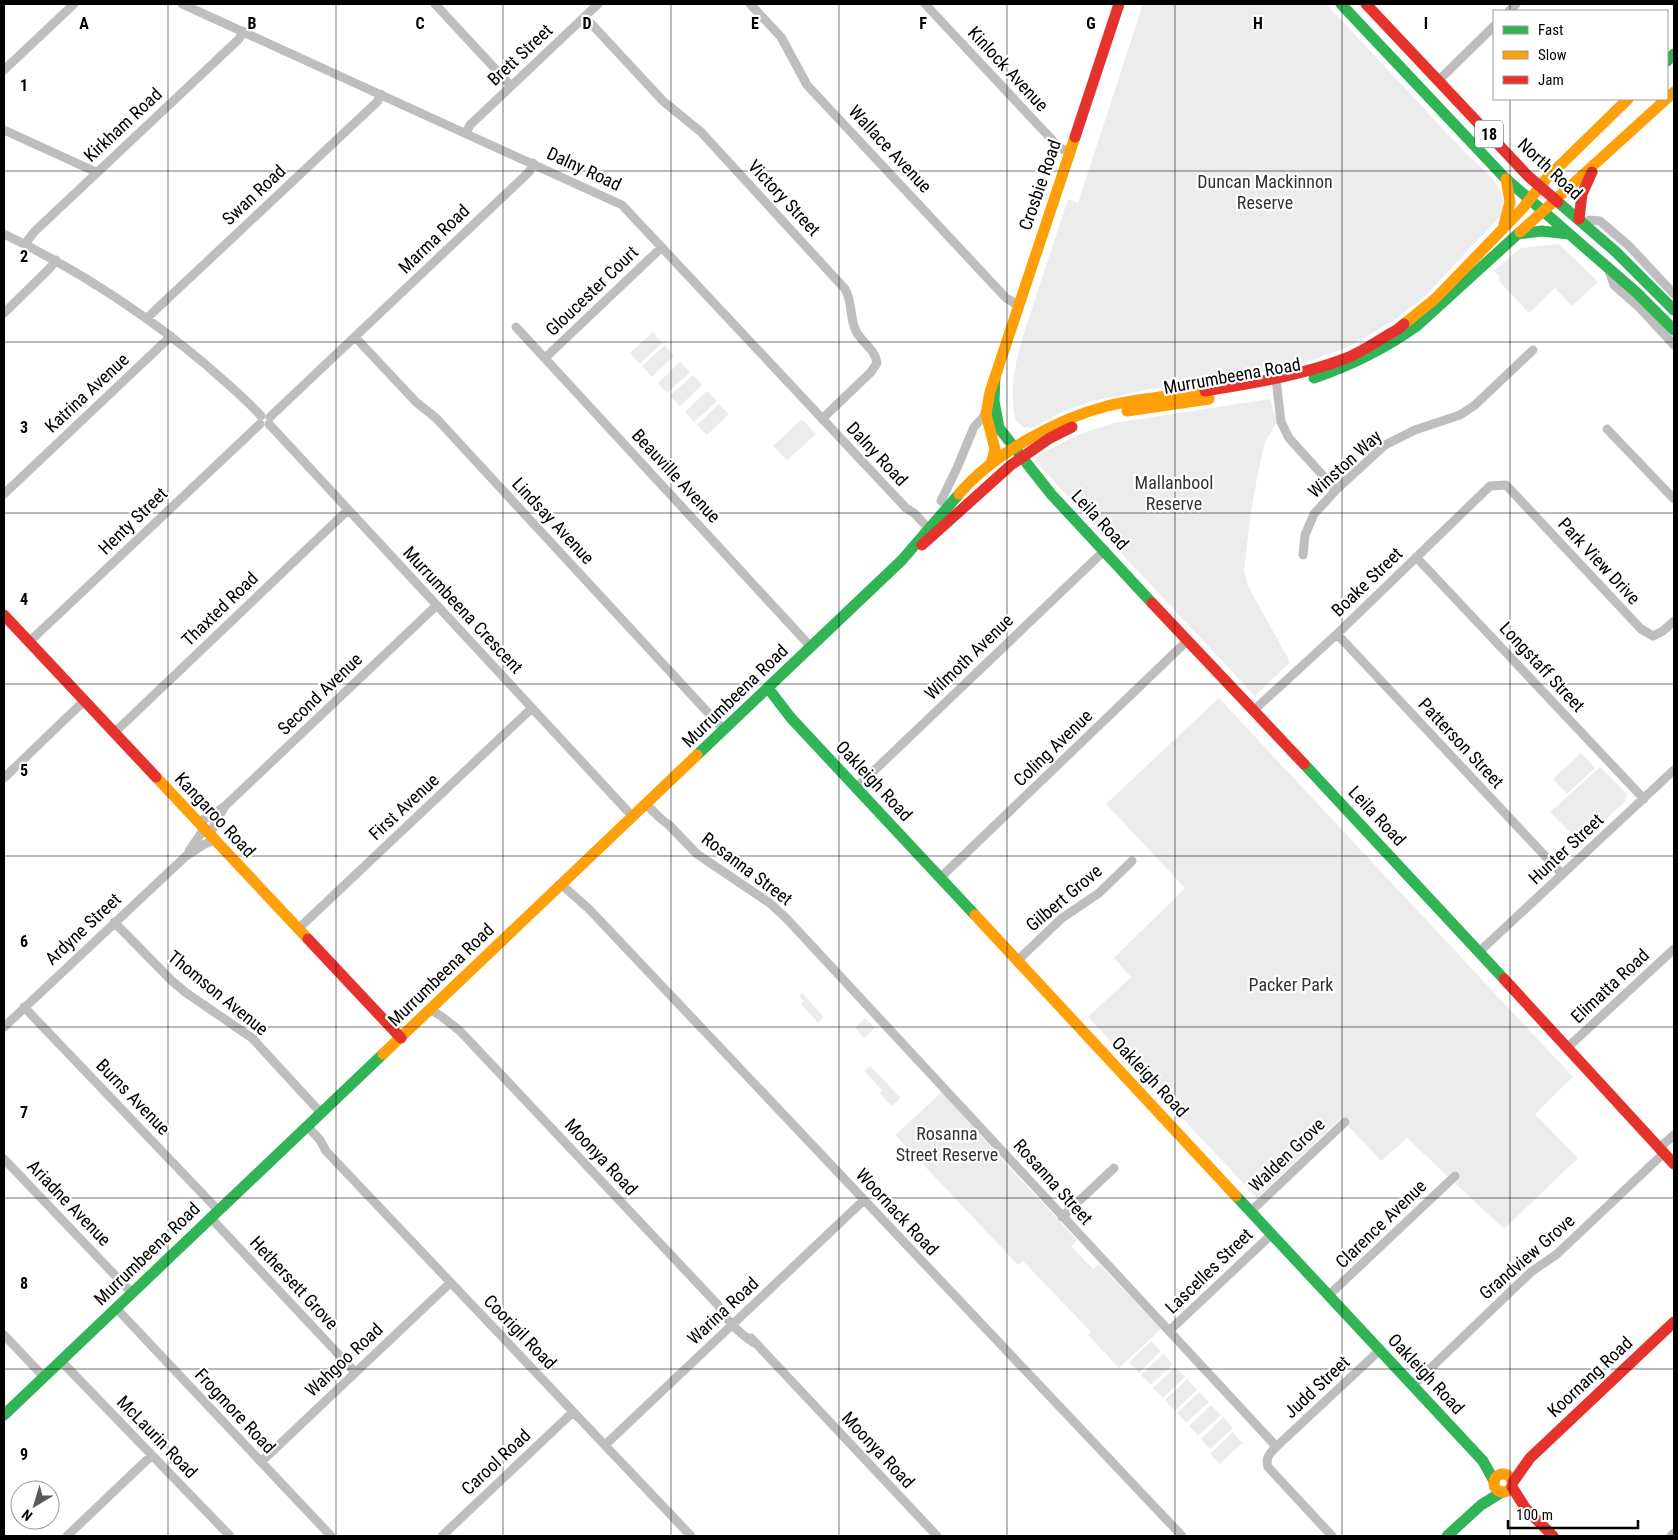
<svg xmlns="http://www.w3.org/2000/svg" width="1678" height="1540" font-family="'Roboto Condensed',sans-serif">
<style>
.green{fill:#ececec}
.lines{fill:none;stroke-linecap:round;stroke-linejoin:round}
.street{stroke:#bebebe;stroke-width:9}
.fast{stroke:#30b455;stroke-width:11}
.slow{stroke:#ff9f0a;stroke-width:11}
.jam{stroke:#e5322d;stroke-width:11}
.grid{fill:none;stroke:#000;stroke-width:1;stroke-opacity:0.55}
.labels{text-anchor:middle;stroke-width:4.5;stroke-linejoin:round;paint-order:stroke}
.shield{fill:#fff;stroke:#4c4c4c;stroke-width:1}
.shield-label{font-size:16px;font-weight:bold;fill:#000}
.street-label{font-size:18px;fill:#000;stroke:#fff}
.park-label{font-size:18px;fill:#333;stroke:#fff}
.grid-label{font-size:16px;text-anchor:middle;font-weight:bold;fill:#000;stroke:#fff;stroke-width:4.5;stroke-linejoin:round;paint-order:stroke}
</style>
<rect width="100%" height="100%" fill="#fff"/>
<!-- green -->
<path class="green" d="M 1143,4 L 1326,4 C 1370,50 1413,97 1457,144 C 1470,159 1492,173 1501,192 C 1506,202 1504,212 1497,220 L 1467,251 L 1427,294 L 1396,319 L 1348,347 L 1312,360 L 1282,369 L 1145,390 L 1092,401 L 1060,413 L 1034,427 L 1025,428 L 1016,421 C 1005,376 1025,333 1038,290 C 1048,260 1058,229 1068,199 L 1078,203 Z
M 1559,244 L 1598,282 L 1572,306 L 1555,288 L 1529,313 L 1498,280 L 1500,278 L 1494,271 L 1521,248 Z
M 653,332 L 662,343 L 640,364 L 630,353 Z
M 665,345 L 674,356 L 652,377 L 642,366 Z
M 680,362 L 690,372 L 667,393 L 658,383 Z
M 693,375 L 702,385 L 680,406 L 670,396 Z
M 707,391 L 717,401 L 694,422 L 685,412 Z
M 1270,399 L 1277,422 L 1265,442 L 1259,468 L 1251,511 L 1244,570 L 1248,586 L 1290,662 L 1255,696 L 1035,461 L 1037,456 L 1077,435 L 1114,423 Z
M 719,404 L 729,414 L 707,435 L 697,425 Z
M 802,419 L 816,434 L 787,460 L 773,446 Z
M 1219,698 L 1573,1077 L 1535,1114 L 1578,1158 L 1504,1229 L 1407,1138 L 1381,1161 L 1341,1118 L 1257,1198 L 1088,1017 L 1131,977 L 1114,958 L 1185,888 L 1106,804 Z
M 1581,753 L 1595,768 L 1567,794 L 1553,779 Z
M 1600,767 L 1627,794 L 1625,802 L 1580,842 L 1550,812 Z
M 802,993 L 824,1017 L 818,1023 L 801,1004 L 804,1001 L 799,996 Z
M 865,1018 L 875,1028 L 864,1038 L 855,1028 Z
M 870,1066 L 901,1098 L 892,1106 L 879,1093 L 882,1090 L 864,1071 Z
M 942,1092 L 1016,1175 L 1077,1240 L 1071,1246 L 1093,1269 L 1099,1264 L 1161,1329 L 1119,1368 L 1088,1335 L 1091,1332 L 1023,1261 L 1018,1265 L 897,1137 L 895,1135 Z
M 1151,1341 L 1161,1351 L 1139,1373 L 1129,1362 Z
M 1163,1354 L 1173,1364 L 1151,1385 L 1141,1375 Z
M 1175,1367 L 1185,1377 L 1163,1398 L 1153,1388 Z
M 1187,1379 L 1197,1390 L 1175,1411 L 1165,1400 Z
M 1199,1392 L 1209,1402 L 1186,1423 L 1177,1413 Z
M 1211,1405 L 1221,1415 L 1198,1436 L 1189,1426 Z
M 1223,1417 L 1233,1428 L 1210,1449 L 1201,1439 Z
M 1233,1432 L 1242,1443 L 1220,1464 L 1210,1454 Z"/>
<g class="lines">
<!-- street -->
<path class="street" d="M 182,4 L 622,205 L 906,508 L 914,513 L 932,532
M 435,4 L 511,86
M 750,4 L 781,37 L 807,85 L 1006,298 L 1018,305
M 925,4 L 1055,143 L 1062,149 L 1070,152
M 1509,11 L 1516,4
M 585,17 L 663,101 L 701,132 L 845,289 C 853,302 849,317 856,331 C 862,343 875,349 877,363 L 871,372 L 822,419
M 4,70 L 74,4
M 1438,81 L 1494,26
M 4,130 L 96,172
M 466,133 L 470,125 L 598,4
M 1582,222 L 1590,220 L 1600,221 L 1629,246 L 1674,294
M 4,234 C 76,269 143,312 205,364 C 224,381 244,397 261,416
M 25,244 L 34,232 L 239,39 L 243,31
M 1610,273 L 1614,285 L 1639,307
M 1637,297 L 1639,307 L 1674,345
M 4,313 L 49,269 L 56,260
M 147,318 L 377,102 L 381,94
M 516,327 L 811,647
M 355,337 L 416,402 L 436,418 L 724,730
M 545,358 L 662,247
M 1276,379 L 1281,422 L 1289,438 L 1336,490
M 270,417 L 529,172 L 533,163
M 269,424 L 633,817
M 1607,429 L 1674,499
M 4,494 L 171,336
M 941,501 L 957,468 L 974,427 L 986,414
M 1303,555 L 1305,535 L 1314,514 L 1336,490 L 1385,445 L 1415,430 L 1460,415 L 1475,405 L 1533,350
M 1416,557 L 1644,799
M 1337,634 L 1562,874
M 29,642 L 260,424
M 1254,710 L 1337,634 L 1490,486 L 1506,485 L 1641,629 L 1653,636 L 1663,631 L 1674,621
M 114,733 L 348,510
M 4,778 L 84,701
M 856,788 L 1105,550
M 646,804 L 660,818 L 669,825 L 697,854 L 771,904 L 787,919 L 1273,1443 L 1276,1447 C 1270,1453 1265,1458 1268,1467 L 1332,1536
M 198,822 L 209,817 L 225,806 L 437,605
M 210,835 L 215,823 L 224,808
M 189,851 L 204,829
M 940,878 L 1188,640
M 562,885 L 589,909 L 1182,1536
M 114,922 L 171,980 L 185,992 L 252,1038 L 321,1113
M 298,929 L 532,708
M 1479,952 L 1674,770
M 1017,961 L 1062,918 L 1099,893 L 1132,861
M 24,1007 L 218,1210
M 431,1010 L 441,1016 L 460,1031 L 718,1305 C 726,1320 739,1333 754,1343
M 4,1027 L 186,856 L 203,845 L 214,840
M 1568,1047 L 1674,949
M 307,1126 L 320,1140 L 326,1151 L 691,1536
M 1659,1148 L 1674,1135
M 4,1159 L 131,1292
M 1251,1211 L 1345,1122
M 210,1217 L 355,1372
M 1062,1217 L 1114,1168
M 1329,1295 L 1455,1176
M 116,1308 L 331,1536
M 1169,1331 L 1272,1234
M 4,1335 L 44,1377
M 751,1338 L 937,1536
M 61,1361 L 230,1536
M 1413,1385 L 1531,1272 L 1557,1254 L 1664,1153
M 605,1445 L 864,1200
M 1276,1447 L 1380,1350
M 261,1462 L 450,1283
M 67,1536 L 151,1456
M 442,1536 L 573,1412
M 1671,1536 L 1674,1533"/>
<!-- fast -->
<path class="fast" d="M 1341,4 L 1505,178 L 1636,292 L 1674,330
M 1667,61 L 1674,54
M 1558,202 L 1616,252 L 1674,310
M 1518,234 L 1542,231 L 1569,234
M 995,377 L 994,401 L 999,428 L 1051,494 L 1152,603
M 1314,378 C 1352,365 1386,348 1418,325 L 1520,232
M 768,688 L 791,718 L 975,915
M 697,755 L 902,560 L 959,494
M 1304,764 L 1504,979
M 1236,1196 L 1483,1461 L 1494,1481
M 4,1415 L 383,1054
M 1447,1536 L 1481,1505 L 1502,1492"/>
<!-- slow -->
<path class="slow" d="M 1504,225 L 1510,202 L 1506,179
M 1520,232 L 1674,92
M 1404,324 L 1436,298 L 1522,209 L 1547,178 L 1628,99
M 1127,411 L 1209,399
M 991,464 L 995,449 L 986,414 L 990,392 L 1075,137
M 959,494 C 993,454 1057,419 1107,406 C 1139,398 1173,396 1205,391
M 156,777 L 308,939
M 975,915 L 1236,1196
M 383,1054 L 697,755
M1494 1483a9 9 0 1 1 18 0a9 9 0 1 1-18 0Z"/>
<!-- jam -->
<path class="jam" d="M 1366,4 L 1528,176 L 1558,202
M 1075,137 L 1119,4
M 1579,219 L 1582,194 L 1592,172
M 1205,391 C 1252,383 1299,376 1344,359 C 1363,352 1380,339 1398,329 L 1404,324
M 922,545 L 1011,465 L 1050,438 L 1072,427
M 1152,603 L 1304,764
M 4,615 L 156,777
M 308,939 L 401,1038
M 1504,979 L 1674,1164
M 1513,1482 L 1530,1458 L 1674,1322
M 1512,1487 L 1526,1509 L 1553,1536"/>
</g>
<!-- grid -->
<path class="grid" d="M 168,4 L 168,1536M 336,4 L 336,1536M 503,4 L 503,1536M 671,4 L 671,1536M 839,4 L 839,1536M 1007,4 L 1007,1536M 1175,4 L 1175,1536M 1342,4 L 1342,1536M 1510,4 L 1510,11M 1510,99 L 1510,1536M 4,171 L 1674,171M 4,342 L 1674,342M 4,513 L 1674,513M 4,684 L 1674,684M 4,856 L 1674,856M 4,1027 L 1674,1027M 4,1198 L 1674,1198M 4,1369 L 1674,1369"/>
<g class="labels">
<!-- shield labels -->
<rect class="shield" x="1475" y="120.5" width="28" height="27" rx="4"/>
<g class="shield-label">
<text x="1489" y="140">18</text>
</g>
<!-- street labels -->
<g class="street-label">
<text transform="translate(520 55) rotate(-43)" y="6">Brett Street</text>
<text transform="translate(1008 69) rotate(47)" y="6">Kinlock Avenue</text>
<text transform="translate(123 125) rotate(-43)" y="6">Kirkham Road</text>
<text transform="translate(890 149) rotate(47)" y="6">Wallace Avenue</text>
<text transform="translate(584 169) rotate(25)" y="6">Dalny Road</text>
<text transform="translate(1550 169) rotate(43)" y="6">North Road</text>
<text transform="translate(1040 185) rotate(-71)" y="6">Crosbie Road</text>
<text transform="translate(254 195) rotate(-43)" y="6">Swan Road</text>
<text transform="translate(784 198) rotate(47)" y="6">Victory Street</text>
<text transform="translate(434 239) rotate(-44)" y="6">Marma Road</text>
<text transform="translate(592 291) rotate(-44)" y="6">Gloucester Court</text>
<text transform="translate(1232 376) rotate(-10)" y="6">Murrumbeena Road</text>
<text transform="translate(87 393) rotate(-43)" y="6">Katrina Avenue</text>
<text transform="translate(877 454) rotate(47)" y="6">Dalny Road</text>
<text transform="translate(1345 464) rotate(-42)" y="6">Winston Way</text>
<text transform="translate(676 476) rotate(47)" y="6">Beauville Avenue</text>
<text transform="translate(1100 520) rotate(47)" y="6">Leila Road</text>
<text transform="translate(133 521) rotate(-44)" y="6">Henty Street</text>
<text transform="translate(553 521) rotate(47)" y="6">Lindsay Avenue</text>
<text transform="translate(1599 561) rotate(47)" y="6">Park View Drive</text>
<text transform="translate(1367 582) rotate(-44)" y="6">Boake Street</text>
<text transform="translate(220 609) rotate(-44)" y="6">Thaxted Road</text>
<text transform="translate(463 610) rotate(47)" y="6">Murrumbeena Crescent</text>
<text transform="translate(969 657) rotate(-44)" y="6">Wilmoth Avenue</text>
<text transform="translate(1542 667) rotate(47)" y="6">Longstaff Street</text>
<text transform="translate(320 694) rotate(-44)" y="6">Second Avenue</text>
<text transform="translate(735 696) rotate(-44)" y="6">Murrumbeena Road</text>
<text transform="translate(1461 743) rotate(47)" y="6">Patterson Street</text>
<text transform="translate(1053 748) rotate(-44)" y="6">Coling Avenue</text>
<text transform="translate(874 781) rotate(47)" y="6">Oakleigh Road</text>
<text transform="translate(404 807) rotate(-43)" y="6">First Avenue</text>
<text transform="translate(215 815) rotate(47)" y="6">Kangaroo Road</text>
<text transform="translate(1377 816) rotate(47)" y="6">Leila Road</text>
<text transform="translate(1566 849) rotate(-43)" y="6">Hunter Street</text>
<text transform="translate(747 869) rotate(37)" y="6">Rosanna Street</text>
<text transform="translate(1064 898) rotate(-40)" y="6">Gilbert Grove</text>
<text transform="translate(83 929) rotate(-43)" y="6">Ardyne Street</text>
<text transform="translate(441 975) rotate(-44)" y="6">Murrumbeena Road</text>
<text transform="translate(1610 986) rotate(-43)" y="6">Elimatta Road</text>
<text transform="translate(218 993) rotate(39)" y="6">Thomson Avenue</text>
<text transform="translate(1150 1077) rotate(47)" y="6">Oakleigh Road</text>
<text transform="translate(133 1097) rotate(46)" y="6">Burns Avenue</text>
<text transform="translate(1287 1155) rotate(-44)" y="6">Walden Grove</text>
<text transform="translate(601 1157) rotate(47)" y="6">Moonya Road</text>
<text transform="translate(1053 1182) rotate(48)" y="6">Rosanna Street</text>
<text transform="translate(69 1203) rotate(46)" y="6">Ariadne Avenue</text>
<text transform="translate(897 1212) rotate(47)" y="6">Woornack Road</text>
<text transform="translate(1381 1224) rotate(-44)" y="6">Clarence Avenue</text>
<text transform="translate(147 1254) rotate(-44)" y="6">Murrumbeena Road</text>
<text transform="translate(1527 1257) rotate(-41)" y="6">Grandview Grove</text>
<text transform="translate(1209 1271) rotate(-44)" y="6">Lascelles Street</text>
<text transform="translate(294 1283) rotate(47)" y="6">Hethersett Grove</text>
<text transform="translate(723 1311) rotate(-43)" y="6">Warina Road</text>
<text transform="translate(520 1332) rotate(46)" y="6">Coorigil Road</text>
<text transform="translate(344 1360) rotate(-43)" y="6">Wahgoo Road</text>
<text transform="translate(1426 1374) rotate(47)" y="6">Oakleigh Road</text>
<text transform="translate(1590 1377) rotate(-43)" y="6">Koornang Road</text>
<text transform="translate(1317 1387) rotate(-43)" y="6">Judd Street</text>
<text transform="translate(235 1411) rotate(47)" y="6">Frogmore Road</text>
<text transform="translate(157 1437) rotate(46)" y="6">McLaurin Road</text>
<text transform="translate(878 1450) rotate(47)" y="6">Moonya Road</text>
<text transform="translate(496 1462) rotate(-43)" y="6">Carool Road</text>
</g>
<!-- park labels -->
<g class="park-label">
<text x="1265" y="188">Duncan Mackinnon<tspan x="1265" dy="21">Reserve</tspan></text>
<text x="1174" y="489">Mallanbool<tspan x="1174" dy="21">Reserve</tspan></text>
<text x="1291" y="991">Packer Park</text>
<text x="947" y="1140">Rosanna<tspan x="947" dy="21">Street Reserve</tspan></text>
</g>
</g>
<g class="grid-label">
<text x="84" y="29">A</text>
<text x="252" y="29">B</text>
<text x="420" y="29">C</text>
<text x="587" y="29">D</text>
<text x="755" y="29">E</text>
<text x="923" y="29">F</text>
<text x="1091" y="29">G</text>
<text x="1258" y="29">H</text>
<text x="1426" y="29">I</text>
<text x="24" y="91">1</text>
<text x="24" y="262">2</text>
<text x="24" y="433">3</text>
<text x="24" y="605">4</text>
<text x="24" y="776">5</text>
<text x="24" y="947">6</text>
<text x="24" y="1118">7</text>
<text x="24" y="1289">8</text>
<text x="24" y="1460">9</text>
</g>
<!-- border -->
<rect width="1678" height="1540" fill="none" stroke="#000000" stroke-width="10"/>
<!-- legend -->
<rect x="1493" y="10" width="175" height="90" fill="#ffffff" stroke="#999999"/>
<rect x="1503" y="26" width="25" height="8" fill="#30b455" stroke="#999999"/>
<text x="1538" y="35" font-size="15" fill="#000000">Fast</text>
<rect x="1503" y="51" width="25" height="8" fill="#ff9f0a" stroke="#999999"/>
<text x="1538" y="60" font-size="15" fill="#000000">Slow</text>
<rect x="1503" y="76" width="25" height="8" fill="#e5322d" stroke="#999999"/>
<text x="1538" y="85" font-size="15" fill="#000000">Jam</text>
<!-- north arrow -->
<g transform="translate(35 1505) rotate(218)"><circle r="24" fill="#ffffff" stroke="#999999"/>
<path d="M0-4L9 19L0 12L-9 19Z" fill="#595959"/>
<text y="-8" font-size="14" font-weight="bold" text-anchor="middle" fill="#000000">N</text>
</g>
<!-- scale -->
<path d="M1508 1520v8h130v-8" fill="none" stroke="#000000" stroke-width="2.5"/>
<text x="1516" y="1520" font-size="15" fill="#000000" stroke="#ffffff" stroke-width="4" paint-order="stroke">100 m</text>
</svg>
